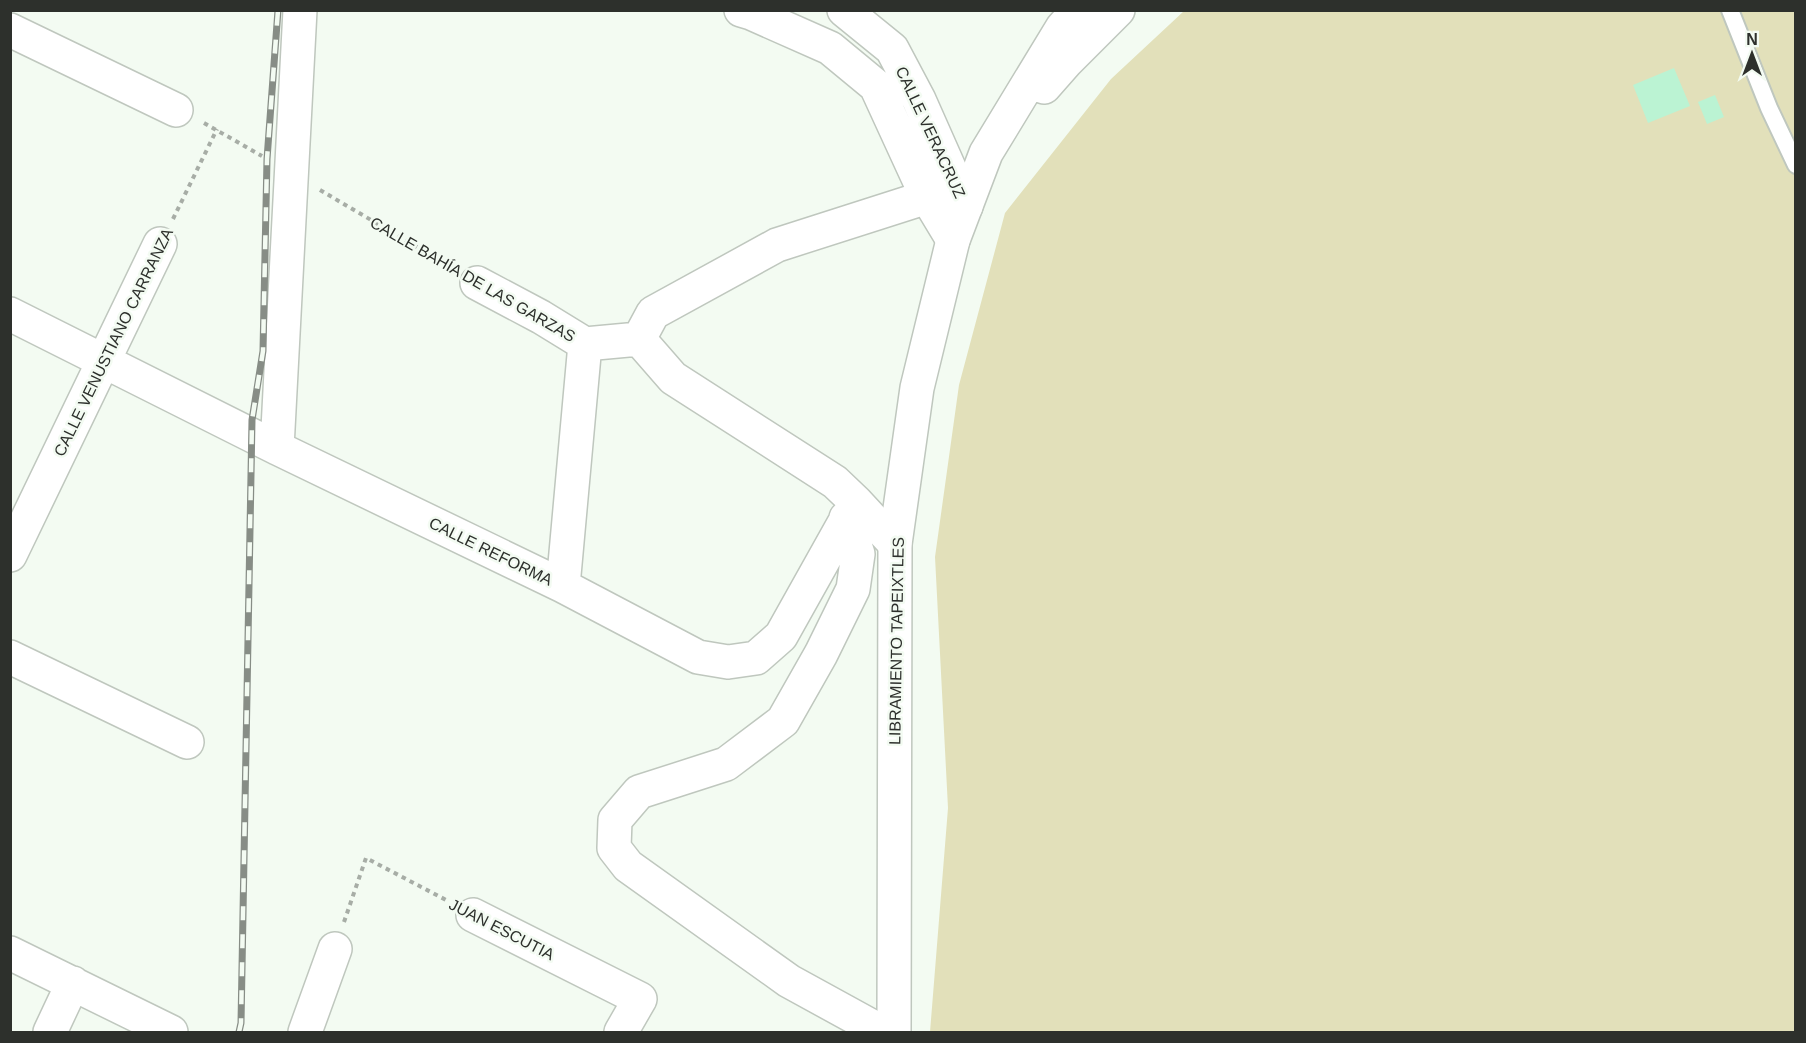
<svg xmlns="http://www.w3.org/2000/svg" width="1806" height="1043" font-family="Arial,sans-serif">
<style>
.green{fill:#e2e0ba}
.building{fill:#bbf3d3}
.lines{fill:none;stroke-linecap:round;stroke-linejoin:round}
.service-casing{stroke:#bfc7be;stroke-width:20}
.minor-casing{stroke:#bfc7be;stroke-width:36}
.secondary-casing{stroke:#bfc7be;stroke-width:36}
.path{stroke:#a7ada6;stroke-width:4;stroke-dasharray:4.5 4.5;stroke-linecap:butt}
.service{stroke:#fff;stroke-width:16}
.minor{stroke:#fff;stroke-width:33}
.secondary{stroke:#fff;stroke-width:33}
.rail-casing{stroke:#878d86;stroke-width:7}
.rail{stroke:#f3fbf2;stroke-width:4.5;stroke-dasharray:14;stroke-linecap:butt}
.labels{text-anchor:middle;stroke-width:5;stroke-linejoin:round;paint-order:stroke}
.street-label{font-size:16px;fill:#2d302c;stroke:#f3fbf2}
</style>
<rect width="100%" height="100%" fill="#f3fbf2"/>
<!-- green -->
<path class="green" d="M 1184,11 L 1795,11 L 1795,1032 L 930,1032 L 948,808 L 935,557 L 959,385 L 1005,213 L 1111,79 Z"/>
<!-- building -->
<path class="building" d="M 1674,68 L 1690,106 L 1648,123 L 1633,85 Z
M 1715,95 L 1724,117 L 1707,124 L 1698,102 Z"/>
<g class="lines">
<!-- service casing -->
<g class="service-casing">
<path id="service" d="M 1730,10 L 1769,108 L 1796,165"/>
</g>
<!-- minor casing -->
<g class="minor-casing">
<path id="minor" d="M 741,10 L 751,13 L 830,48 L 876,86 L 927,197
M 844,10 L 892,49 L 919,100 L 966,206
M 10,30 L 176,110
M 477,283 L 541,317 L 585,344 L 639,339
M 10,314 L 277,448 L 563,586 L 698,657 L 728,662 L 756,658 L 781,636 L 856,502 L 895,544
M 639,339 L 653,313 L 777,245 L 927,197 L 953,240
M 639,339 L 673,378 L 835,482 L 856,502
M 277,448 L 300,10
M 846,518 L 858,554 L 853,589 L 821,654 L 783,721 L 726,764 L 639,792 L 615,820 L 614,848 L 628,866 L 789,981 L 882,1032
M 10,555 L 160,244
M 563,586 L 585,344
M 10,657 L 187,742
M 473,915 L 640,999 L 621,1032
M 10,953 L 171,1032
M 50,1032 L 73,983
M 305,1032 L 335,949"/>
</g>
<!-- secondary casing -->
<g class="secondary-casing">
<path id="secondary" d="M 1044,87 L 1066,62 L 1118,10
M 894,1032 L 895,544 L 917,388 L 953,240 L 986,153 L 1062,28 L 1078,10"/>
</g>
<!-- path -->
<path class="path" d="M 204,123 L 262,156
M 320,190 L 451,267
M 173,219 L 217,129
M 344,922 L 366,858 L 448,901"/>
<!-- service -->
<use href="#service" class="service"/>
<!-- minor -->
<use href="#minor" class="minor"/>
<!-- secondary -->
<use href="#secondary" class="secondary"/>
<!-- rail casing -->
<g class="rail-casing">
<path id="rail" d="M 239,1032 L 241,1023 L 252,420 L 263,351 L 267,159 L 278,10"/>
</g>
<!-- rail -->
<use href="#rail" class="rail"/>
</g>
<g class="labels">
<!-- street labels -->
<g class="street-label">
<text transform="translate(931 132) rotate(65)" y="6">CALLE VERACRUZ</text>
<text transform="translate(473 279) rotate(30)" y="6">CALLE BAHÍA DE LAS GARZAS</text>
<text transform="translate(113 342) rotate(-64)" y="6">CALLE VENUSTIANO CARRANZA</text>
<text transform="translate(491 551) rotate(26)" y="6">CALLE REFORMA</text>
<text transform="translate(896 641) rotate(-89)" y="6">LIBRAMIENTO TAPEIXTLES</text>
<text transform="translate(502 929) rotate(27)" y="6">JUAN ESCUTIA</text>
</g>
</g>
<!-- border -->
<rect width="1806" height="1043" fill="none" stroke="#2d302c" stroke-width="24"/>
<!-- north arrow -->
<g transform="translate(1752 54)" stroke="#f3fbf2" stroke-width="4.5" paint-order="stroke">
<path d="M0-4.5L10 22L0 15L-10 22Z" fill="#2d302c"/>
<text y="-9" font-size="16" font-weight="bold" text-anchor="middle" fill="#2d302c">N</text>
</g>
</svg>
